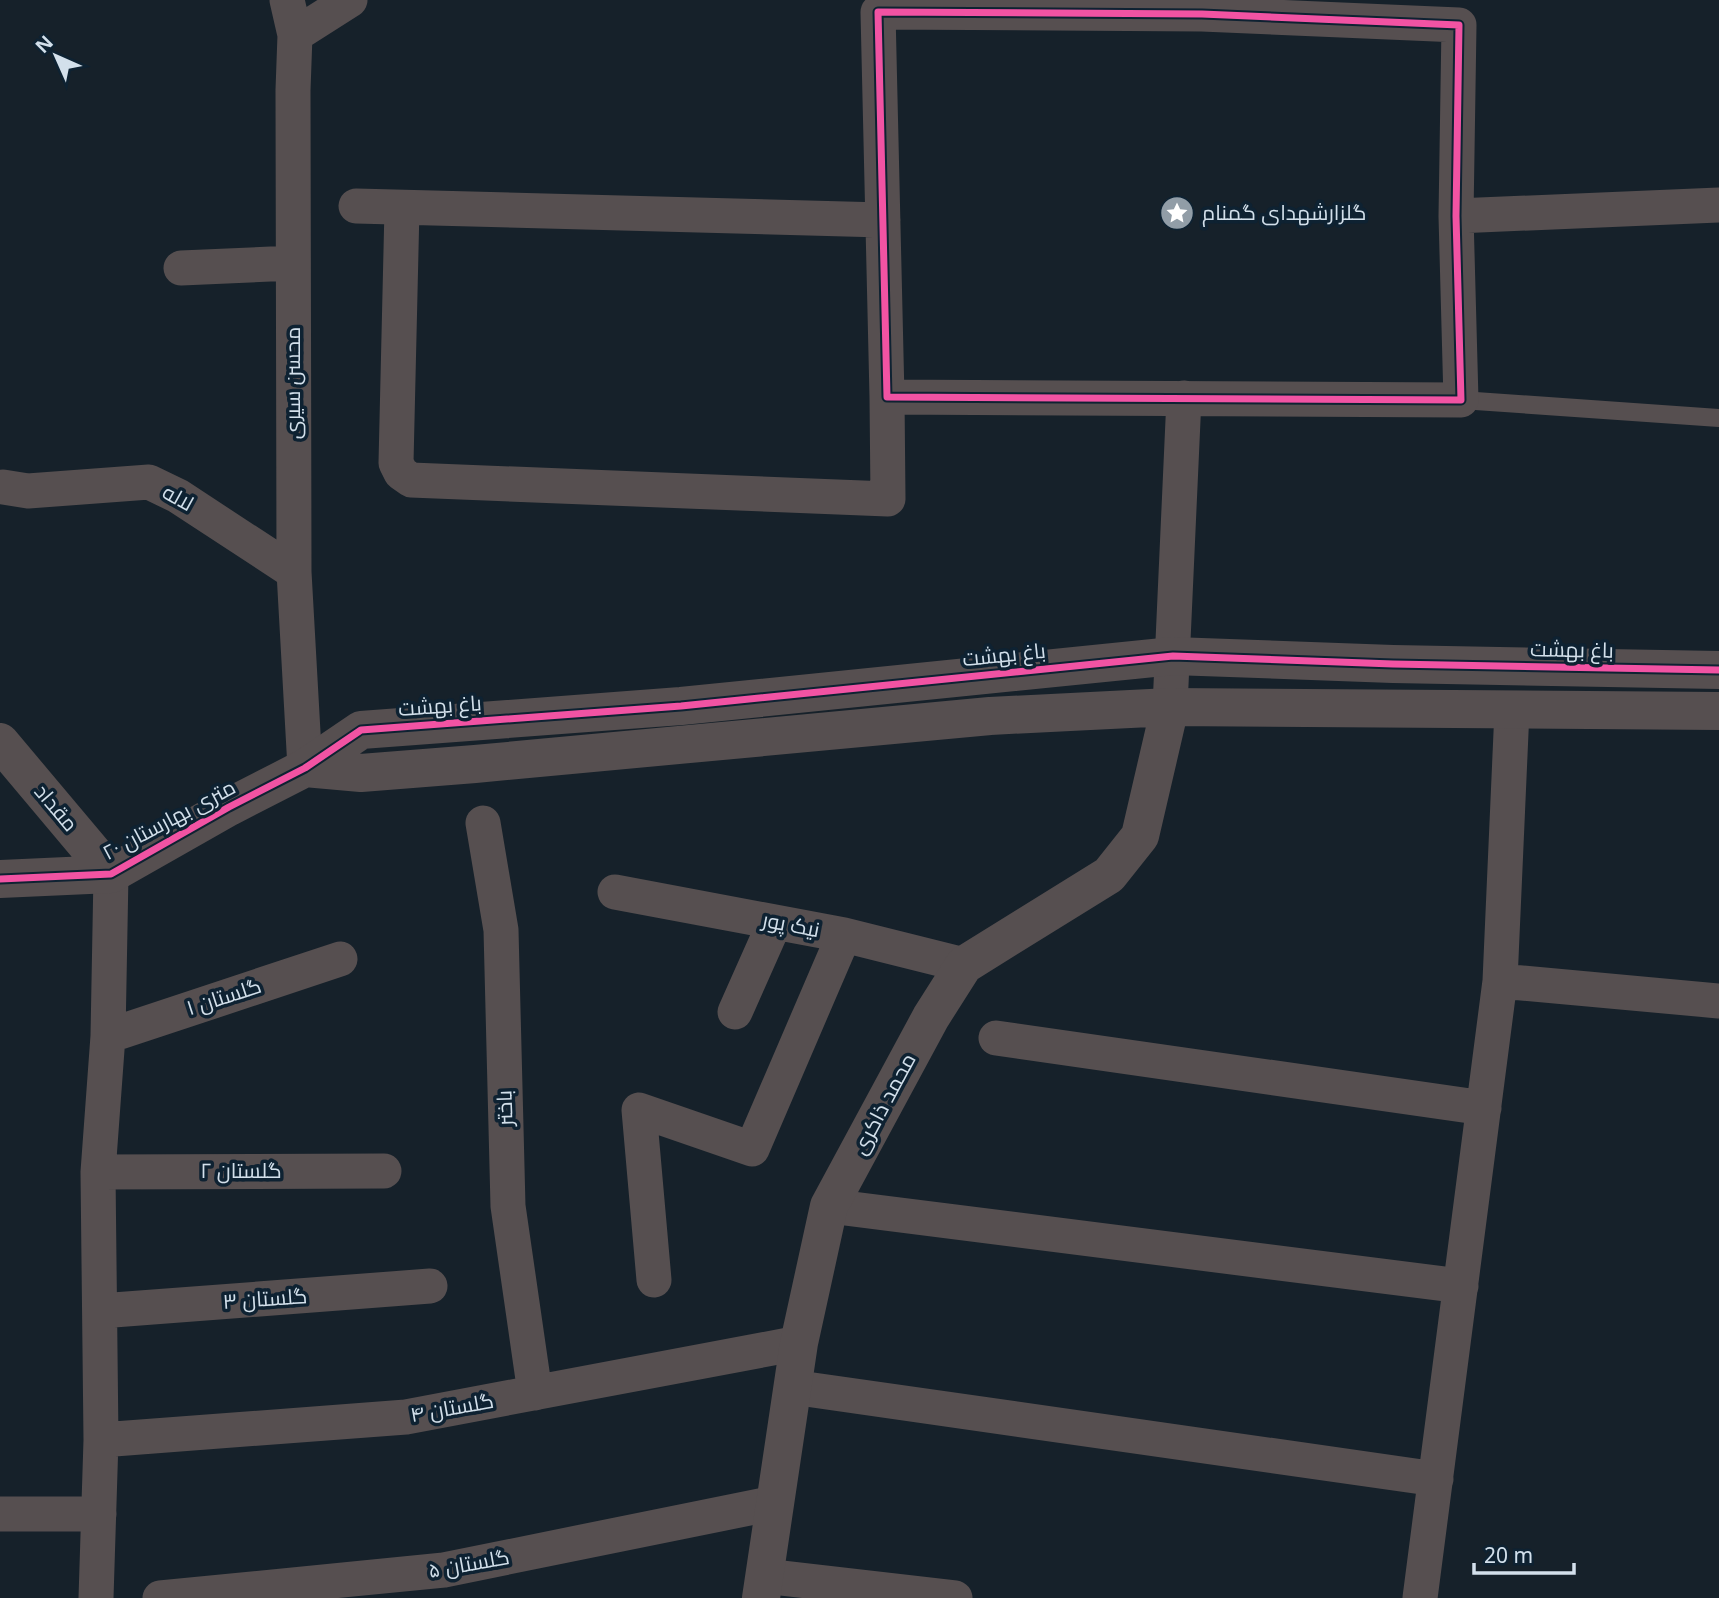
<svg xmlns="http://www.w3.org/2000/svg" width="1719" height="1598" font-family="'Noto Sans',Cairo,sans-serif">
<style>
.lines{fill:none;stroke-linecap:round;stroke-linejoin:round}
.service{stroke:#564f50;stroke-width:18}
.minor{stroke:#564f50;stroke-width:35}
.tertiary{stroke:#564f50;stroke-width:38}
.cycleway-casing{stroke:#0e2232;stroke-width:11}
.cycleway{stroke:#f153a3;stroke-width:7}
.labels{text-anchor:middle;stroke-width:7;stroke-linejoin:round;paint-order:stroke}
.poi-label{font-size:21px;fill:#d3e0eb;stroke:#0e2232;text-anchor:start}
.street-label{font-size:21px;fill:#d3e0eb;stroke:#0e2232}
</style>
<rect width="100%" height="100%" fill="#16212a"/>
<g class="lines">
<!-- service -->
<path class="service" d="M 1461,400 L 1719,418"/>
<!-- minor -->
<path class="minor" d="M 287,0 L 295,35 L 293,90 L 294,572 L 305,768
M 878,12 L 1202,14 L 1459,25 L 1456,216 L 1461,400 L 887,397 Z
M 295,35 L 350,0
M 356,206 L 883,220
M 402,208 L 396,463 L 401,473 L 411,480 L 888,499 L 887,397
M 1456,216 L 1719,205
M 181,268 L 293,263
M 3,487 L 28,491 L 149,482 L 178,496 L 294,572
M 1170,707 L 1184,398
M 483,823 L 501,930 L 508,1206 L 535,1393
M 615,892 L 844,935 L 964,965
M 1500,981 L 1719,1001
M 735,1012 L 775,922
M 108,1036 L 340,959
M 996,1038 L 1484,1108
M 98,1172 L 384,1171
M 829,1206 L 1461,1286
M 654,1280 L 639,1110 L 752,1149 L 844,935
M 100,1311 L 430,1286
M 792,1387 L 1436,1479
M 101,1440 L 406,1417 L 799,1343
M 0,1514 L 99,1514
M 764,1576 L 955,1598
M 96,1598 L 101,1440 L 98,1172 L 108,1036 L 111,874
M 160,1598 L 444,1570 L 774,1503
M 1420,1598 L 1500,981 L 1512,710"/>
<!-- tertiary -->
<path class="tertiary" d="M 0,742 L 111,874
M 305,768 L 361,773 L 475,764 L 990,716 L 1170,707 L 1719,711
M 0,879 L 111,874 L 229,807 L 305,768 L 361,730 L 681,706 L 1173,656 L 1393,664 L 1719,670
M 761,1598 L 799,1343 L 829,1206 L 931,1017 L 964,965 L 1109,875 L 1140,836 L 1170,707"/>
<!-- cycleway casing -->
<g class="cycleway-casing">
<path id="cycleway" d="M 878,12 L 1202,14 L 1459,25 L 1456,216 L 1461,400 L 887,397 Z
M 0,879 L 111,874 L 229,807 L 305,768 L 361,730 L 681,706 L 1173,656 L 1393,664 L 1719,670"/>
</g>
<!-- cycleway -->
<use href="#cycleway" class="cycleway"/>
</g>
<!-- icons -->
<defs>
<g id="sight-disc" transform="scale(1.75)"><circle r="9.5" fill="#919da7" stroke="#0e2232"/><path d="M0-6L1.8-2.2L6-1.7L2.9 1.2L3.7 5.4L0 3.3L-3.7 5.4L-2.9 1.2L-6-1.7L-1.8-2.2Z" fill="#fff"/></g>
</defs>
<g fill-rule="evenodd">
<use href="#sight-disc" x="1177" y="213"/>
</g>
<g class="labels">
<!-- poi labels -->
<g class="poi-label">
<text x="1202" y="220">گلزارشهدای گمنام</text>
</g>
<!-- street labels -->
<g class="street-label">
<text transform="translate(293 383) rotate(-90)" y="7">محسن سیری</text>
<text transform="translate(178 498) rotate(29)" y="7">لاله</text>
<text transform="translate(1572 650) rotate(1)" y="7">باغ بهشت</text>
<text transform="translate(1004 655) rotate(-6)" y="7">باغ بهشت</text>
<text transform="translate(440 706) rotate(-4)" y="7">باغ بهشت</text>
<text transform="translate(56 808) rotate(50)" y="7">مقداد</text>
<text transform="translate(169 820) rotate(-28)" y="7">۲۰ متری بهارستان</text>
<text transform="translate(791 925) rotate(11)" y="7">نیک پور</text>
<text transform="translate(224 997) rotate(-18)" y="7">گلستان ۱</text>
<text transform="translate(884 1104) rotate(-62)" y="7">محمد ذاکری</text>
<text transform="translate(505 1108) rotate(-92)" y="7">باختر</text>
<text x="241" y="1178">گلستان ۲</text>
<text transform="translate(265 1299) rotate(-4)" y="7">گلستان ۳</text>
<text transform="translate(452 1408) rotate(-10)" y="7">گلستان ۴</text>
<text transform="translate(469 1564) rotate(-10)" y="7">گلستان ۵</text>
</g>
</g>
<!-- north arrow -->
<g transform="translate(56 56) rotate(315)" stroke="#0e2232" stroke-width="5" paint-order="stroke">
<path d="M0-5L12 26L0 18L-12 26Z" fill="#d3e0eb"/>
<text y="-10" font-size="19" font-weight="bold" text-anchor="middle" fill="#d3e0eb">N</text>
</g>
<!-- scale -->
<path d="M1474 1563v10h100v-10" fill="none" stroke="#d3e0eb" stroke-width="3.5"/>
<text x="1484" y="1563" font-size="21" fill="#d3e0eb" stroke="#0e2232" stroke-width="5" paint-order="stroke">20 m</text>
</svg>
